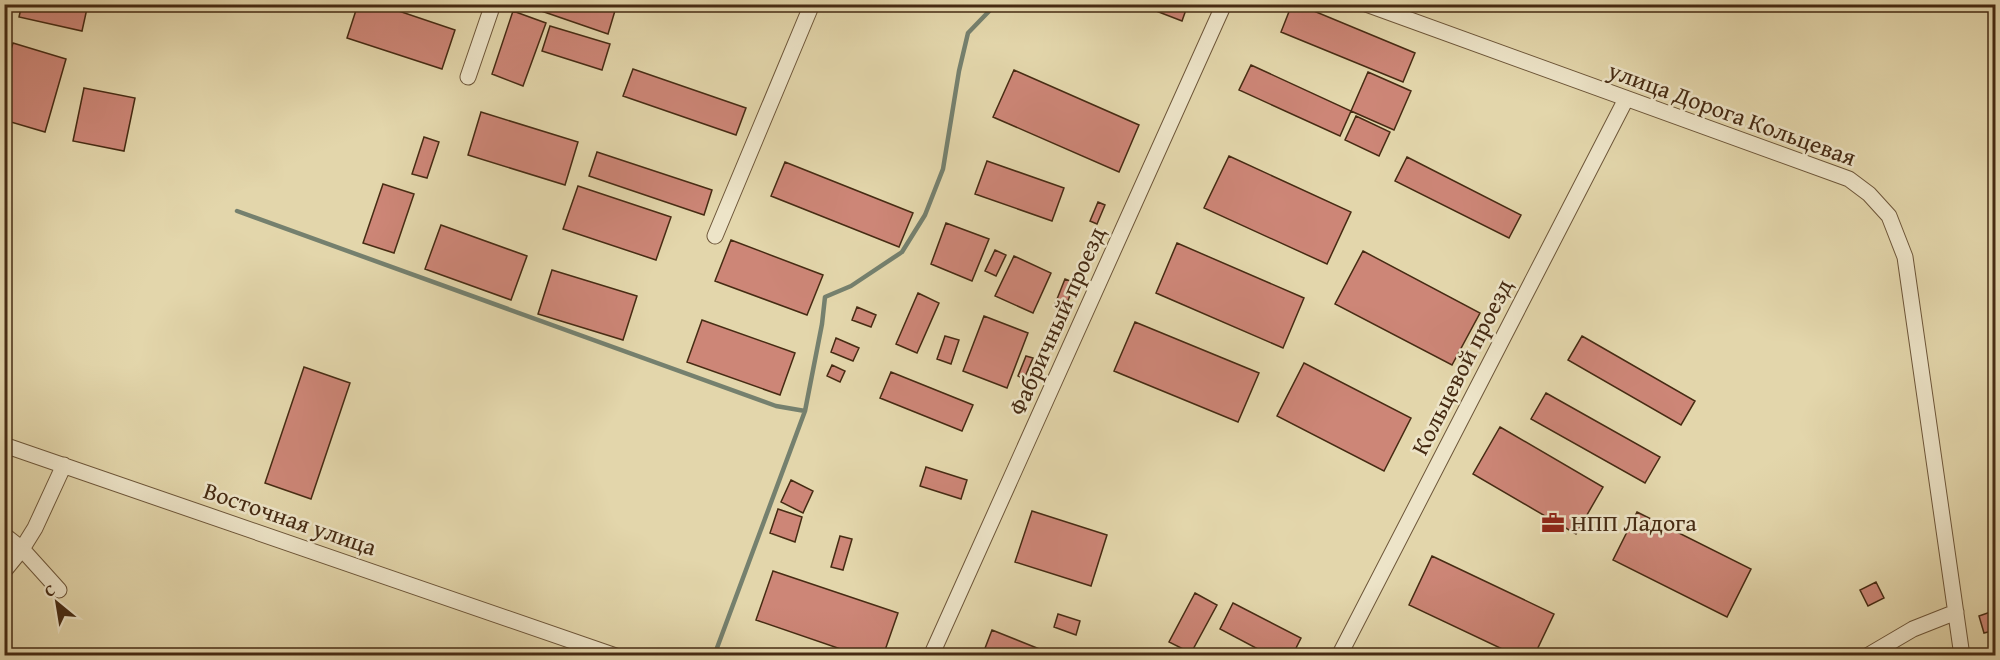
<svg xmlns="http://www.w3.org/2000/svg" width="2000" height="660" font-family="'Gentium Book Plus',serif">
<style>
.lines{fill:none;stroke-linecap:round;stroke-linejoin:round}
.stream{stroke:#75806e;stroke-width:4.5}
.building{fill:#cd8677;stroke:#462b13;stroke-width:1.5}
.minor-casing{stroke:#6d5639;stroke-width:17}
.minor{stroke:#ede4c8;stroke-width:15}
.labels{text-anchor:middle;stroke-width:5;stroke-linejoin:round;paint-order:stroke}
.street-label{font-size:24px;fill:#462b13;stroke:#ede4c8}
.poi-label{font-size:24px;fill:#462b13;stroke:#ede4c8;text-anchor:start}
</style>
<rect width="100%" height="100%" fill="#e3d6ab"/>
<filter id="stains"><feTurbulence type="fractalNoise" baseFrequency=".00333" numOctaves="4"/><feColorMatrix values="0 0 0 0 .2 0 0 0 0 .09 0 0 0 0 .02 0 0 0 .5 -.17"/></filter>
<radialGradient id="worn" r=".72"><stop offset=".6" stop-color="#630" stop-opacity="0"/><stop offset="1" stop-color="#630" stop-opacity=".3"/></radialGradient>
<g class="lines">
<!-- stream -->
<path class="stream" d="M 237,211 L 776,406 L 805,411 L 714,656
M 805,411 L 822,324 L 825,297 L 851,286 L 902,252 L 925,215 L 943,169 L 959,71 L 968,33 L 996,4"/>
</g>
<!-- building -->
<path class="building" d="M 22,4 L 88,4 L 82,31 L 19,17 Z
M 358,4 L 378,4 L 455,30 L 442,69 L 347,38 Z
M 521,4 L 617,4 L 608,34 Z
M 1138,4 L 1188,4 L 1182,21 Z
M 1292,4 L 1297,4 L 1415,53 L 1403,82 L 1281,32 Z
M 513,11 L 546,23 L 523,86 L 492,74 Z
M 550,26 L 610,44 L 602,70 L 542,51 Z
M 13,43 L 66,59 L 45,132 L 4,120 L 4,72 Z
M 1251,65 L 1351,111 L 1340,136 L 1239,90 Z
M 633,69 L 746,108 L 736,135 L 623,96 Z
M 1014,70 L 1139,125 L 1119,172 L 993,117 Z
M 1368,72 L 1411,91 L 1394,130 L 1351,111 Z
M 84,88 L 135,98 L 124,151 L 73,141 Z
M 481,112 L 578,142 L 565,185 L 468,155 Z
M 1356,116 L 1390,132 L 1379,156 L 1345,140 Z
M 424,137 L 439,142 L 427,178 L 412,174 Z
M 597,152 L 712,190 L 704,215 L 589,176 Z
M 1229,156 L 1351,212 L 1327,264 L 1204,208 Z
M 1407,157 L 1521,215 L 1509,238 L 1395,181 Z
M 987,161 L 1064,188 L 1052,221 L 975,194 Z
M 785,162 L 913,213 L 899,247 L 771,196 Z
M 383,184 L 414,194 L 394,253 L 363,243 Z
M 578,186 L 671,217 L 656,260 L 563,229 Z
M 1098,202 L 1105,205 L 1097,224 L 1090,221 Z
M 946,223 L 989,239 L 972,281 L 931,264 Z
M 441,225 L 527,256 L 511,300 L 425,269 Z
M 731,240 L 823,275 L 807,315 L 715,281 Z
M 1177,243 L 1304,298 L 1283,348 L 1156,293 Z
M 995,250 L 1006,255 L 996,276 L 985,271 Z
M 1363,251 L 1480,313 L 1452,365 L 1335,304 Z
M 1014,256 L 1051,273 L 1033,313 L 995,296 Z
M 552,270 L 637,296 L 623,340 L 538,314 Z
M 1065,279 L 1075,283 L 1065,308 L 1055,304 Z
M 918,293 L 939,303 L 917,353 L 896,344 Z
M 857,307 L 876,315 L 871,327 L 852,320 Z
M 984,316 L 1028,333 L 1007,388 L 963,371 Z
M 702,320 L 795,353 L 780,395 L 687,362 Z
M 1135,322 L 1259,373 L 1238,422 L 1114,371 Z
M 945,336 L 959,340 L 951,364 L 937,359 Z
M 1582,336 L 1695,401 L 1681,425 L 1568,360 Z
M 836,338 L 859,348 L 853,361 L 831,352 Z
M 1026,356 L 1033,358 L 1024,379 L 1018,376 Z
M 1304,363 L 1411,418 L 1384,471 L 1277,416 Z
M 832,365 L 845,371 L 840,382 L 827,376 Z
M 304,367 L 350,383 L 311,499 L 265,483 Z
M 891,372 L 973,405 L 962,431 L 880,398 Z
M 1546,393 L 1660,457 L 1645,483 L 1531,419 Z
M 1500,427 L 1603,487 L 1576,534 L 1473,474 Z
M 926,467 L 967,480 L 961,499 L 920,486 Z
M 791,480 L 813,491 L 803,513 L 781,502 Z
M 778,509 L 802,517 L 795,542 L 770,533 Z
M 1032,511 L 1107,535 L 1091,586 L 1015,562 Z
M 1637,512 L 1751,569 L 1727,617 L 1613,560 Z
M 840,536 L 852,539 L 843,570 L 831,567 Z
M 1432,556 L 1554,614 L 1534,656 L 1517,656 L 1409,605 Z
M 773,571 L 898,613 L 883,656 L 861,656 L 756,620 Z
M 1876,582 L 1884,598 L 1868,606 L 1860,590 Z
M 1195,593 L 1217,605 L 1191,653 L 1169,642 Z
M 1233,603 L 1301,638 L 1292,656 L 1271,656 L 1220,629 Z
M 1996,610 L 1996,630 L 1984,633 L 1979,616 Z
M 1058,614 L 1080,621 L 1076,635 L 1054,627 Z
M 992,630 L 1047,652 L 1046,656 L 982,656 Z"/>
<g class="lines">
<!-- minor casing -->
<g class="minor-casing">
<path id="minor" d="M 1366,4 L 1849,179 L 1869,194 L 1889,216 L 1905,257 L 1962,656
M 468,77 L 493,4
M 715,236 L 812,4
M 4,445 L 616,656
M 4,535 L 22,549 L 35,528 L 64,465
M 4,571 L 22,549 L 59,590
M 931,656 L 1224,4
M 1339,656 L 1626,99
M 1867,656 L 1913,629 L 1956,612"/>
</g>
<!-- minor -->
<use href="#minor" class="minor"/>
</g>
<!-- icons -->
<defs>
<g id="office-bare" transform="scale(1.8)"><path d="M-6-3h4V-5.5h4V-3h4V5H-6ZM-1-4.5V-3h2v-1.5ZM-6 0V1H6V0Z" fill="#8f2418" stroke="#ede4c8" stroke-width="2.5" paint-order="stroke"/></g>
</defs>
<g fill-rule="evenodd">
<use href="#office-bare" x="1553" y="523"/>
</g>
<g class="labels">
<!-- street labels -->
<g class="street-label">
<text transform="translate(1732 114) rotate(20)" y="8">улица Дорога Кольцевая</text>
<text transform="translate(1057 321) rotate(-66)" y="8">Фабричный проезд</text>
<text transform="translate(1462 367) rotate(-63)" y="8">Кольцевой проезд</text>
<text transform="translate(290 519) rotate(19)" y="8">Восточная улица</text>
</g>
<!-- poi labels -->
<g class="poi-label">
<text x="1571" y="531">НПП Ладога</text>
</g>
</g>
<!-- margin -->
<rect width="2000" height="660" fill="none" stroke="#e3d6ab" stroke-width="24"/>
<rect x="6" y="6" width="1988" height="648" fill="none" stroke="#462b13" stroke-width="3"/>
<rect x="12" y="12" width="1976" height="636" fill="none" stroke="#462b13" stroke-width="1.5"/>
<!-- north arrow -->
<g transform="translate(57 603) rotate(330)" stroke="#ede4c8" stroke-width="4.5" paint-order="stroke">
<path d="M0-4.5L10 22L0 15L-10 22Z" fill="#462b13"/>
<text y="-9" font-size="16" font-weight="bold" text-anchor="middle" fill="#462b13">С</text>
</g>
<rect width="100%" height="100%" filter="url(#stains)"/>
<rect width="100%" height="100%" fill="url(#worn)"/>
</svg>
